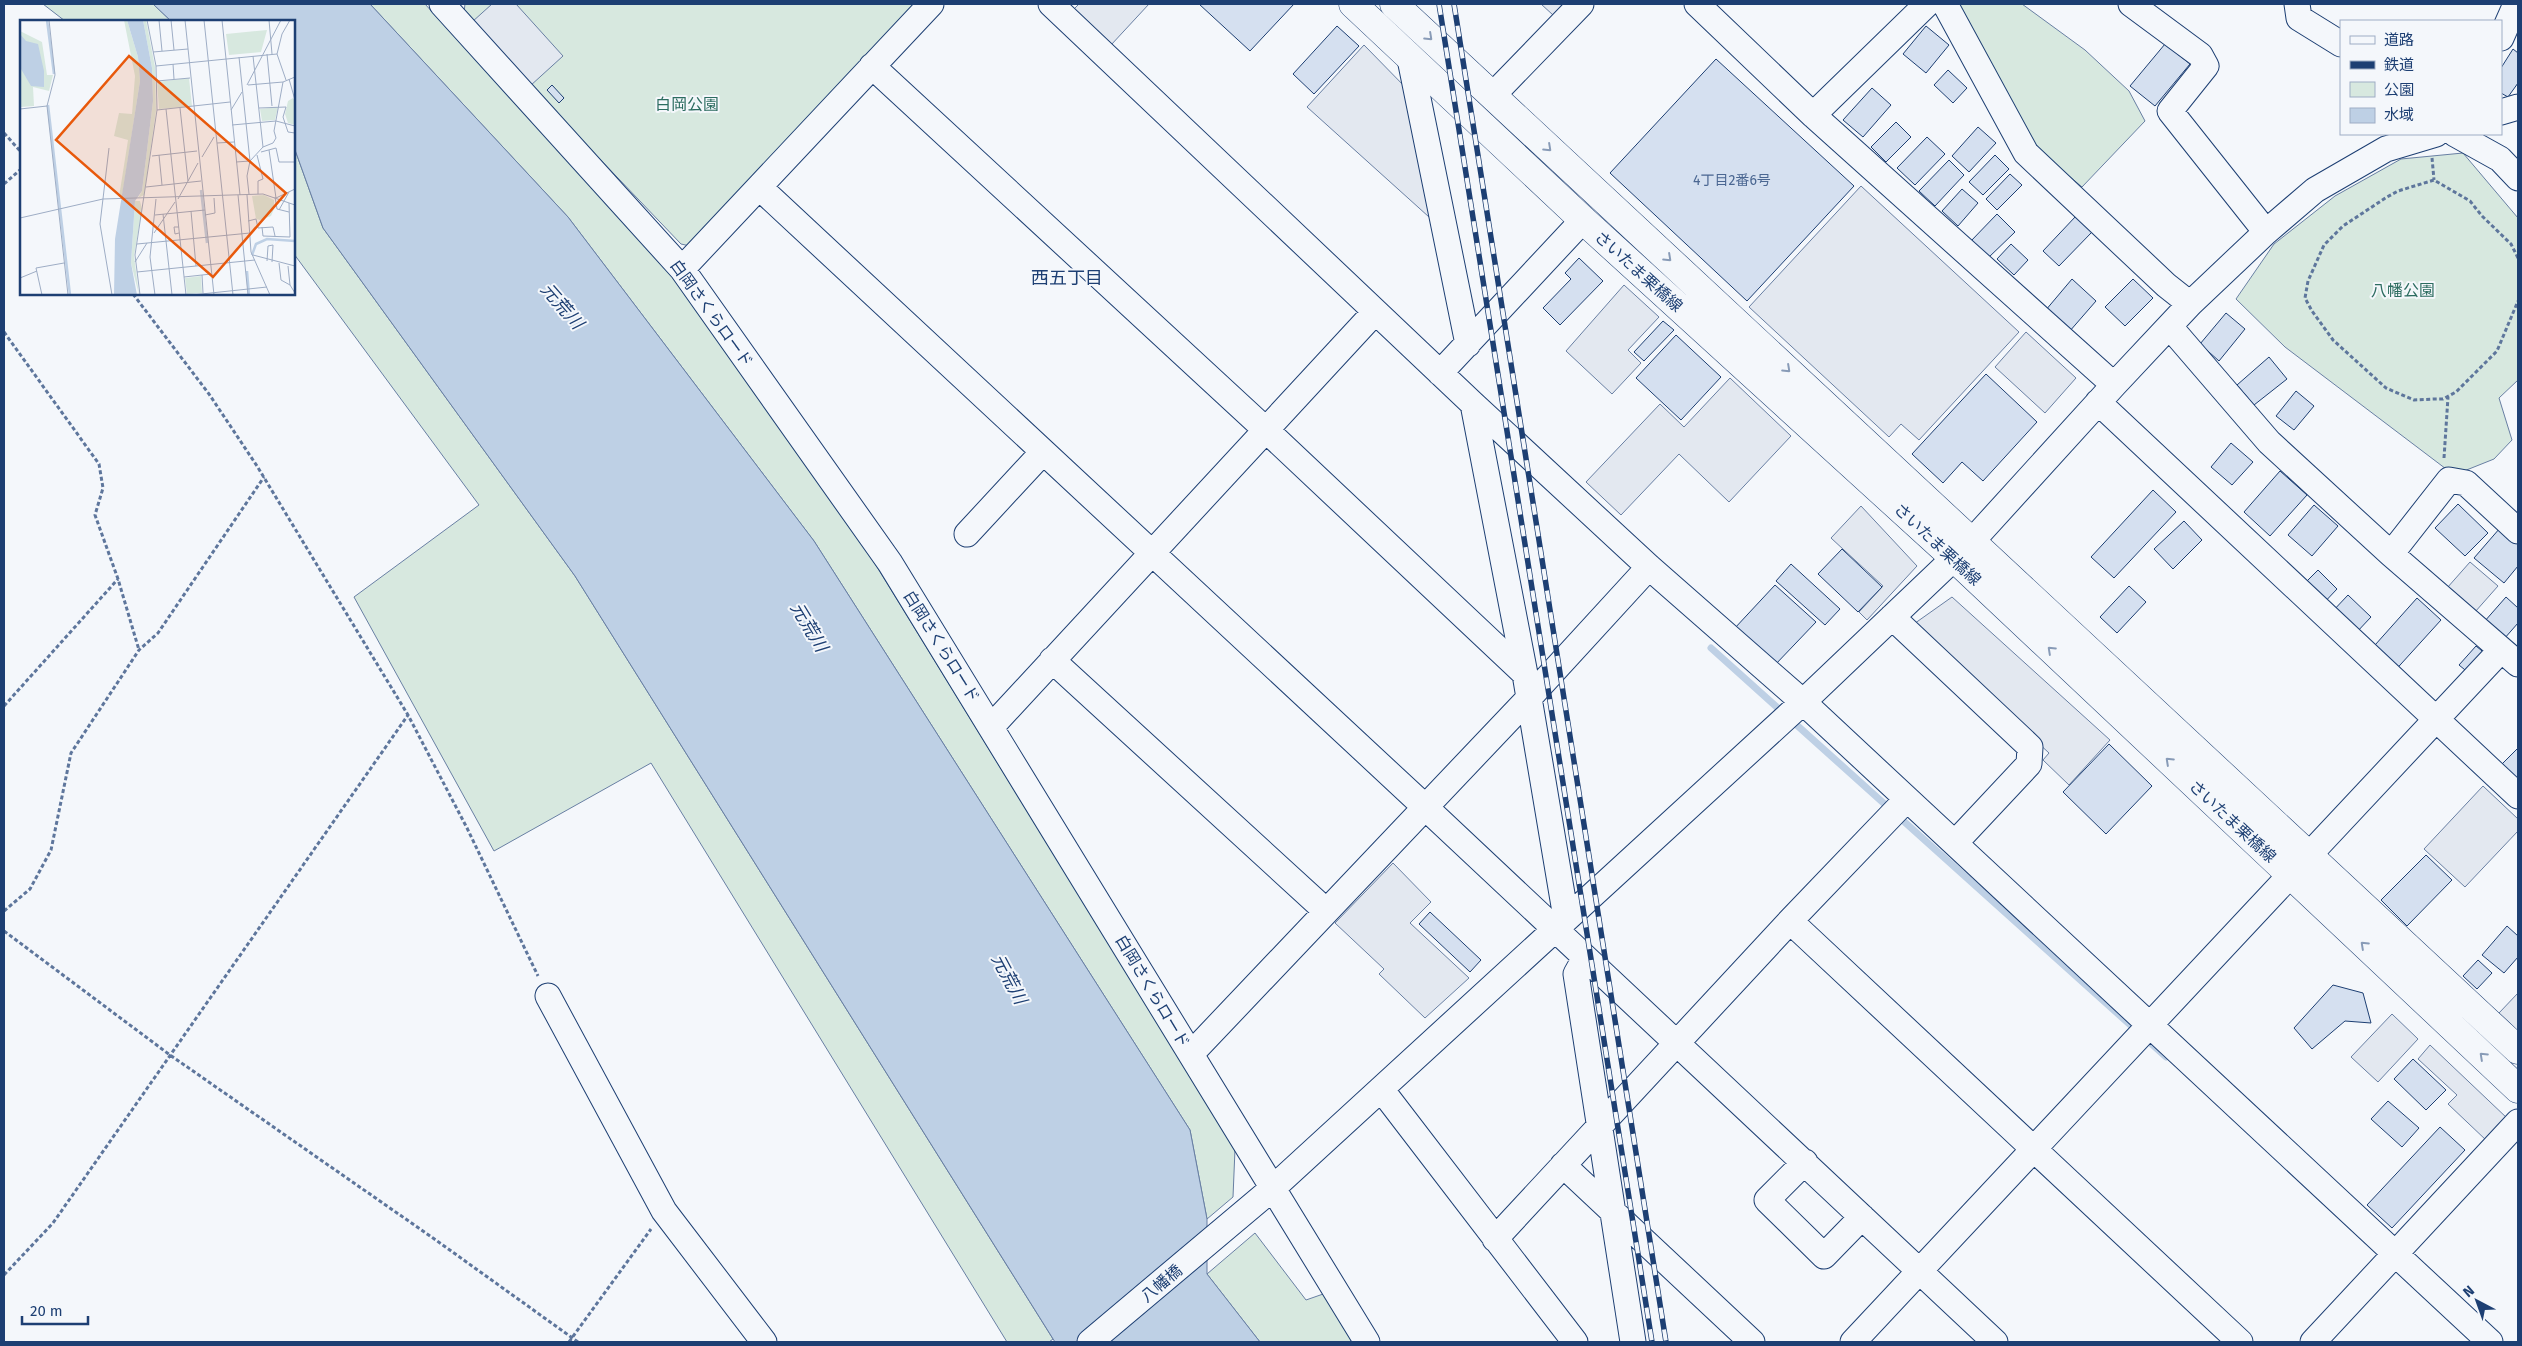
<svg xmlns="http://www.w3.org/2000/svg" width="2522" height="1346" font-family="'Fira Sans','Noto Sans JP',sans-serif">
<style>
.green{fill:#d7e8df;stroke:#687fa3}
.parking{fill:#e3e8f0;stroke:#687fa3}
.water{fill:#bed0e5;stroke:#687fa3}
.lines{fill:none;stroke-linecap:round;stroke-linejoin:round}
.stream{stroke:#bed0e5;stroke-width:7}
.building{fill:#d5e0f0;stroke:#1d3f73}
.minor-casing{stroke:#1d3f73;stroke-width:27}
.major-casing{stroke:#1d3f73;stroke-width:29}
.path{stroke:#5e769c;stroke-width:3;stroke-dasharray:4 2.5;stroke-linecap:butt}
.minor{stroke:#f4f7fb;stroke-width:25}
.major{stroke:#f4f7fb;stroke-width:28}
.rail-casing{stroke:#1d3f73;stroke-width:5.5}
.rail{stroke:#f4f7fb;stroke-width:4;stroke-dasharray:11;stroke-linecap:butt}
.oneway{stroke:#889bb7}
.labels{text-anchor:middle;stroke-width:4;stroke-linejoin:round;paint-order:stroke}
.number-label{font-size:14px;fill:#4b6792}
.park-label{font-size:16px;fill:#2c6c60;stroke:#f4f7fb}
.street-label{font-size:16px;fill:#1d3f73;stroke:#f4f7fb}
.neighbourhood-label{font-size:18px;fill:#1d3f73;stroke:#f4f7fb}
.water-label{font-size:18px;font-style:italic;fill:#1d3f73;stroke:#f4f7fb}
.inset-river{fill:none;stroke:#bed0e5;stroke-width:2.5}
.inset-road{fill:none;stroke:#9eadc5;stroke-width:1}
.view{fill:#e8590c;fill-opacity:0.15;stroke:#e8590c;stroke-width:2.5}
.inset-edge{fill:none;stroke:#1d3f73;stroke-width:2.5}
</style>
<rect width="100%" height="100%" fill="#f4f7fb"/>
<!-- green -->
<path class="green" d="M 43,4 L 153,4 L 171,21 L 65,21 Z
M 370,4 L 425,4 L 683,288 L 853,528 L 1235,1149 L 1233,1197 L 1207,1219 L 1190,1130 L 814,541 L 568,217 Z
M 465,4 L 919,4 L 690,246 L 681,244 L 530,86 L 464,12 Z
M 1958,4 L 2022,4 L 2085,50 L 2129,91 L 2145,121 L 2082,187 L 2033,146 Z
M 294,147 L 323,228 L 575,576 L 1053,1339 L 1049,1342 L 1007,1342 L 651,763 L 494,851 L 354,597 L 479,505 L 294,254 Z
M 2463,153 L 2518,218 L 2518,380 L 2499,398 L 2512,440 L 2494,459 L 2454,475 L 2285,347 L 2236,299 L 2274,244 L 2335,196 L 2401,159 Z
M 1255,1233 L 1306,1300 L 1326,1293 L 1356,1342 L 1260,1342 L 1207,1274 Z"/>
<!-- parking -->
<path class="parking" d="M 492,4 L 516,4 L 563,56 L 530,86 L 472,22 Z
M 1079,4 L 1149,4 L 1111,45 L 1073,10 Z
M 1541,4 L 1563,4 L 1553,15 Z
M 1364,45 L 1410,92 L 1439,226 L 1307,107 Z
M 1861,186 L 2019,332 L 1919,440 L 1901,424 L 1889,437 L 1749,307 Z
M 1624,285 L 1659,317 L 1628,350 L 1641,363 L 1612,394 L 1566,351 Z
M 2026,332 L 2076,378 L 2045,413 L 1995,367 Z
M 1730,378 L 1791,436 L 1729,502 L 1679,454 L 1621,515 L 1586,482 L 1660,404 L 1684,427 Z
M 1861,506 L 1917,566 L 1867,620 L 1859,612 L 1883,586 L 1831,538 Z
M 2470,562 L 2498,586 L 2475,612 L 2447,588 Z
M 1952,597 L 2110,740 L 2069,785 L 2043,760 L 2049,753 L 1911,626 Z
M 2483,786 L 2518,819 L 2518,831 L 2465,887 L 2424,849 Z
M 1393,863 L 1431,902 L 1410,923 L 1469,978 L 1425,1018 L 1379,974 L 1384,969 L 1335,923 Z
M 2518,993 L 2518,1031 L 2499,1013 Z
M 2392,1014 L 2418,1039 L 2378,1082 L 2351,1057 Z
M 2430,1045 L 2508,1119 L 2487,1141 L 2448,1104 L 2457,1095 L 2418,1059 Z"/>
<!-- water -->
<path class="water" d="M 153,4 L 370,4 L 568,217 L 814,541 L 1190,1130 L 1207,1219 L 1207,1274 L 1260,1342 L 1055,1342 L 575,576 L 323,228 L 294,147 L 294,21 L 171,21 Z"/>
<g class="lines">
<!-- stream -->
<path class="stream" d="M 1711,648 L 2166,1057"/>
</g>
<!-- building -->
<path class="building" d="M 1199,4 L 1294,4 L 1250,51 Z
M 1337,26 L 1359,46 L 1314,94 L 1293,74 Z
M 1926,26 L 1949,45 L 1926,73 L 1903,54 Z
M 2165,44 L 2190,64 L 2155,106 L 2130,86 Z
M 2513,49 L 2518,53 L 2518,83 L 2508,97 L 2501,93 L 2501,68 Z
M 1716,59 L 1854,186 L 1747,301 L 1610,173 Z
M 1948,70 L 1967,88 L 1953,103 L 1934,85 Z
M 552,85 L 564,98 L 559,103 L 547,90 Z
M 1872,88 L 1891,105 L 1863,137 L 1843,120 Z
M 1896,122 L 1911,137 L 1886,162 L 1871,147 Z
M 1978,127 L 1996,143 L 1969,172 L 1952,156 Z
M 1927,137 L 1945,154 L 1915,185 L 1897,168 Z
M 1995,155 L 2009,169 L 1983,195 L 1969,182 Z
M 1949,160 L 1964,175 L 1935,206 L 1919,191 Z
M 2010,174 L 2022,185 L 1997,210 L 1986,199 Z
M 1962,189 L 1978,203 L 1958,226 L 1942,211 Z
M 1997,214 L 2015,232 L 1987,259 L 1970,242 Z
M 2076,216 L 2092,232 L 2059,266 L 2043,251 Z
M 2011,244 L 2028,260 L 2014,275 L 1997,259 Z
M 1579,258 L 1603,281 L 1560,325 L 1543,308 L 1571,279 L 1565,273 Z
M 2072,279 L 2096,301 L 2069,332 L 2045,311 Z
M 2133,279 L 2153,298 L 2125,326 L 2105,307 Z
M 2226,313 L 2245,329 L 2219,361 L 2200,344 Z
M 1663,321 L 1674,330 L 1644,361 L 1634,352 Z
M 1676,335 L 1721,377 L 1681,420 L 1636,378 Z
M 2269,357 L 2287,379 L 2254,405 L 2237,385 Z
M 1986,374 L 2037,422 L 1983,481 L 1962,462 L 1943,483 L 1912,454 Z
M 2296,391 L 2314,406 L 2294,430 L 2276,416 Z
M 2231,443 L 2253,462 L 2232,485 L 2211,467 Z
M 2280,471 L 2307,495 L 2270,536 L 2244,512 Z
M 2153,490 L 2176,512 L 2114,578 L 2091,557 Z
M 2458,504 L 2488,533 L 2465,556 L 2435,528 Z
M 2314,505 L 2338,526 L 2312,556 L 2288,535 Z
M 2184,521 L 2202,540 L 2173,569 L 2154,549 Z
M 2500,528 L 2518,543 L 2518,566 L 2504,583 L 2474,558 Z
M 1842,549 L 1882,587 L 1858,612 L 1818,574 Z
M 1791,564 L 1840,609 L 1825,625 L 1776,581 Z
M 2318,570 L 2337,589 L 2320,607 L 2301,587 Z
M 1775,585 L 1816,622 L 1774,666 L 1734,629 Z
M 2129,586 L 2146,602 L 2117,633 L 2100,617 Z
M 2348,595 L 2371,617 L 2355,634 L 2331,613 Z
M 2506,597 L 2518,608 L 2518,623 L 2504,639 L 2484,622 Z
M 2417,598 L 2441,620 L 2391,675 L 2367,654 Z
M 2476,646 L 2487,655 L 2470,674 L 2459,665 Z
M 2109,744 L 2152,786 L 2106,834 L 2063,792 Z
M 2518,748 L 2518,781 L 2502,764 Z
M 2426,855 L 2452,880 L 2407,926 L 2381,900 Z
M 1430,912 L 1481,960 L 1470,972 L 1419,924 Z
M 2507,926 L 2518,936 L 2518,957 L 2504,973 L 2482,955 Z
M 2478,960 L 2492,973 L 2477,989 L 2463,976 Z
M 2333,985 L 2363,993 L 2371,1023 L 2345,1021 L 2312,1049 L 2294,1028 Z
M 2413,1059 L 2446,1090 L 2426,1110 L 2394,1079 Z
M 2388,1101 L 2419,1128 L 2402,1147 L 2371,1119 Z
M 2440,1127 L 2465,1150 L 2392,1228 L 2367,1205 Z"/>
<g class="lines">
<!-- minor casing -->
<g class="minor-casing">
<path id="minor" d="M 442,4 L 682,269 L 890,563 L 1367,1342
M 1051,4 L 1473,404 L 1649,567 L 1803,702 L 2490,1342
M 1697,4 L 1813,115 L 2114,385
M 1945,4 L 2026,153 L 2166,285 L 2190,304
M 2131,4 L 2200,55 L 2206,66 L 2170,111 L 2266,232
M 2297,4 L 2299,18 L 2341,44
M 2501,38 L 2516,4
M 1410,59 L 1468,344
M 872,66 L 1266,430 L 1525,674
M 1492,96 L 1581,4
M 2501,112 L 2518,107
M 1813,115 L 1927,4
M 2455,134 L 2500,159 L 2518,178
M 760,188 L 1425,807 L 1995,1342
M 682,269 L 931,4
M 2170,327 L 2269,442 L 2391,554 L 2518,664
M 1440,373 L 1583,220
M 2098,402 L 2518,796
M 1473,404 L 1525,674 L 1564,906 L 1571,913
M 967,534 L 1043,452
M 2391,554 L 2449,480 L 2466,483 L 2518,531
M 1892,617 L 2030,747 L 2029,764 L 1955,843
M 1052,660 L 1326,911
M 992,726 L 1375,312
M 1790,921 L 2240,1342
M 1585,958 L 1576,974 L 1633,1342
M 548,996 L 664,1211 L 764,1342
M 1191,1054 L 1529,698 L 1649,567
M 1381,1089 L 1575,1342
M 1805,1162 L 1767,1200 L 1824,1256 L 1862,1217
M 1563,1165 L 1752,1342
M 1495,1239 L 1790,921 L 1907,799
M 1090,1342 L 1273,1188 L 1803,702 L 1973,540 L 2114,385 L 2190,304 L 2266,232 L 2315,190 L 2386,149 L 2436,134
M 1853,1342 L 2501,650
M 2313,1342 L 2518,1122"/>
</g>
<!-- major casing -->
<g class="major-casing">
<path id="major" d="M 1353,4 L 1583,220 L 1953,557 L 2518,1089
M 1394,4 L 2518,1050"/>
</g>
<!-- path -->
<path class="path" d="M 4,133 L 21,152
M 2432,158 L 2434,180
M 4,184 L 21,169
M 2518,258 L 2511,244 L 2482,216 L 2470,201 L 2434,180 L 2398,191 L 2387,197 L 2343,226 L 2324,245 L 2308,281 L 2305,298 L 2312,311 L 2333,340 L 2386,388 L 2414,400 L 2435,399 L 2443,399 L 2456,392 L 2497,351 L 2518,301
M 133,294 L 209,394 L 257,466 L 408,715 L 467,828 L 538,976
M 4,332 L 99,464 L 103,488 L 95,515 L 118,579 L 139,650
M 2444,458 L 2448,397
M 4,706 L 118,579
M 4,911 L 30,889 L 51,850 L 71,753 L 139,650 L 158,633 L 264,477
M 4,931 L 170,1055 L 433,1238 L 578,1342
M 4,1275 L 53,1223 L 408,715
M 569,1342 L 651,1229"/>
<!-- minor -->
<use href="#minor" class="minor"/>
<!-- major -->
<use href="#major" class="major"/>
<!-- rail casing -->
<g class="rail-casing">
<path id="rail" d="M 1439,4 L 1652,1342
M 1454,4 L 1666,1342"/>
</g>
<!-- rail -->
<use href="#rail" class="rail"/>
</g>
<!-- one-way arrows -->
<defs><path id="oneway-chevron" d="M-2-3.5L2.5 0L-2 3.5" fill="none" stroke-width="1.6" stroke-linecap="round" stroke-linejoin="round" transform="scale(1.25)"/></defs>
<g class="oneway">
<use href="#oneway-chevron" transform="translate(1429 37) rotate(43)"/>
<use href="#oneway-chevron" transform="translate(1548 148) rotate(43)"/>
<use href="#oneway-chevron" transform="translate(1668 258) rotate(43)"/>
<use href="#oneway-chevron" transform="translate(1787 369) rotate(43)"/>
<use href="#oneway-chevron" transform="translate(2051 650) rotate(-137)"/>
<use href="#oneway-chevron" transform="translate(2169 761) rotate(-137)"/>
<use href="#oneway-chevron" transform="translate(2364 945) rotate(-137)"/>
<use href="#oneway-chevron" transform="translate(2483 1056) rotate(-137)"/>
</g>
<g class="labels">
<!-- number labels -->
<g class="number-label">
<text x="1732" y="185">4丁目2番6号</text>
</g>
<!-- park labels -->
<g class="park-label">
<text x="687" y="110">白岡公園</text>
<text x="2403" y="296">八幡公園</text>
</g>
<!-- street labels -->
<g class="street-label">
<text transform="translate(1639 271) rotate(42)" y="6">さいたま栗橋線</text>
<text transform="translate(712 313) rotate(54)" y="6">白岡さくらロード</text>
<text transform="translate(1938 544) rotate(43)" y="6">さいたま栗橋線</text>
<text transform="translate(942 646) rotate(58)" y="6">白岡さくらロード</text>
<text transform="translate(2233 821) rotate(43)" y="6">さいたま栗橋線</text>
<text transform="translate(1153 991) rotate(59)" y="6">白岡さくらロード</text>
<text transform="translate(1161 1283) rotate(-40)" y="6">八幡橋</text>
</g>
<!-- neighbourhood labels -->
<g class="neighbourhood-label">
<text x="1067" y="284">西五丁目</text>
</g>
<!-- water labels -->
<g class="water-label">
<text transform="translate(562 306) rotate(49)" y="6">元荒川</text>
<text transform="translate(809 627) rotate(59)" y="6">元荒川</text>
<text transform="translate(1009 979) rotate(62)" y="6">元荒川</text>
</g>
</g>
<!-- overview -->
<g transform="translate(20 20)">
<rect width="275" height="275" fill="#f4f7fb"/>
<path d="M 104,0 L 107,0 L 118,37 L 120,61 L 102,177 L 99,177 L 108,120 L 94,116 L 99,93 L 112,94 L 115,56 ZM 123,0 L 126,0 L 135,47 L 136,91 L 124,175 L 118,178 L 122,171 L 133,81 L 132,48 ZM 247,10 L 241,32 L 209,35 L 206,14 ZM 0,11 L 22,22 L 27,55 L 33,55 L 29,71 L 13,67 L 14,86 L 1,87 ZM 169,58 L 172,86 L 139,89 L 137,62 ZM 273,78 L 275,81 L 275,105 L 268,103 L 265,94 L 268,81 ZM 258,87 L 255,100 L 242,101 L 240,89 ZM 244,175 L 254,180 L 254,189 L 251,196 L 240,200 L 236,199 L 232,176 ZM 115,181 L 120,181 L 122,189 L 114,236 L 119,275 L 111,243 ZM 181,256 L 182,273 L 167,274 L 165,258 Z" fill="#d7e8df"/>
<path d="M 107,0 L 123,0 L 132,48 L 133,81 L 122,171 L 115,181 L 111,243 L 117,275 L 94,275 L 95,219 L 120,61 L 118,37 ZM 0,14 L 6,21 L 18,24 L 24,51 L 24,67 L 11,66 L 1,49 Z" fill="#bed0e5"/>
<path class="inset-river" d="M 27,0 L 34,54M 28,85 L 50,275M 181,170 L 187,223M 232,235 L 236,224 L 247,219 L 275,221M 227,251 L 229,275"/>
<path class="inset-road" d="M 29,0 L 35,55 L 27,86 L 48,275M 139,0 L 142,31M 151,0 L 154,30M 165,0 L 194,275M 184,0 L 213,275M 202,0 L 220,175M 249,0 L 252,34M 133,32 L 168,29M 247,34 L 252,86M 219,37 L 230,141 L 227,156 L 229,174M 153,44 L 154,59M 136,46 L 257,34M 269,59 L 275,80M 266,60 L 257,34 L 262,14 L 270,0M 137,61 L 170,58M 227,65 L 261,0M 228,65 L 263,62 L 275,57M 160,88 L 168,161M 239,88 L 266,87 L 263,97 L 268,112 L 275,113M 0,89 L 27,86M 146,89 L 166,275M 137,90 L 210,82M 211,90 L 222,72M 212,105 L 256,101 L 275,106M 197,123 L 214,122M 243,127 L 253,123 L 256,118 L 254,111 L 263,62M 89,128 L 80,204 L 92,275M 249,130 L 256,178M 241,132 L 256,128 L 259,142 L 275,142M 139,135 L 142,165M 237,135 L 243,159 L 238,161 L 238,174M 132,136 L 177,131M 182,137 L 194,117M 216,142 L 230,141 L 243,127 L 233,36M 126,167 L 181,161M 218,175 L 228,275M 227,175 L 231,232 L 250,275M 255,177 L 257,189 L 269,192M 256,178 L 275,169M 158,179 L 178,143M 259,190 L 269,172M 171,191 L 176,246M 143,194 L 152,275M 135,195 L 185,190M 185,195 L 195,193 L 194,178M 0,198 L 83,179 L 243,174 L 275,185M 228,201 L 236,199 L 238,208 L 253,207 L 255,216M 159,207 L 154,207 L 155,214 L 159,213M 242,207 L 243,216 L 270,217 L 269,183M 134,213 L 155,182M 117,224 L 230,213M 233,235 L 275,246M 247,241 L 248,226 L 253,225 L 252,242M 115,242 L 127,223M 259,243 L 261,260 L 270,265M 268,246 L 270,265 L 275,273M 117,252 L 235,240M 182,255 L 183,273M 164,257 L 191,254M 0,258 L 17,251M 22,275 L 16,248 L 44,243M 120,275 L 115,235 L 137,90 L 136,46 L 127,0M 135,275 L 130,237 L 136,179M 172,275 L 247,267"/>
<path class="view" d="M 109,36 L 266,173 L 193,257 L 36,120 Z"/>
<rect width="275" height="275" class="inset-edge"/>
</g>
<!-- border -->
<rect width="2522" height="1346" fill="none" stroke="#1d3f73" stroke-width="10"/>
<!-- legend -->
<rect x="2340" y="20" width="162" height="115" fill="#f4f7fb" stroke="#9eadc5"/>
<rect x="2350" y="36" width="25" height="8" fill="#f4f7fb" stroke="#9eadc5"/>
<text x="2384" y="45" font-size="15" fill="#1d3f73">道路</text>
<rect x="2350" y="61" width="25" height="8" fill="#1d3f73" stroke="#9eadc5"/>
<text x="2384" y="70" font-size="15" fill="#1d3f73">鉄道</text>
<rect x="2350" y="82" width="25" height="15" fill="#d7e8df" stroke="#9eadc5"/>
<text x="2384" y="95" font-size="15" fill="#1d3f73">公園</text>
<rect x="2350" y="108" width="25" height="15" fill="#bed0e5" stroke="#9eadc5"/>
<text x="2384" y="120" font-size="15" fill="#1d3f73">水域</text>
<!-- north arrow -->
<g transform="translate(2477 1301) rotate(319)" stroke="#f4f7fb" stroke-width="4" paint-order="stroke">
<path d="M0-4L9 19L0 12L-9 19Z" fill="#1d3f73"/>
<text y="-8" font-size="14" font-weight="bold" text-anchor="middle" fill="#1d3f73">N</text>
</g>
<!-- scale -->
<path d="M22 1316v8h66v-8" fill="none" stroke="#1d3f73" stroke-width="2.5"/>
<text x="30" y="1316" font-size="15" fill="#1d3f73" stroke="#f4f7fb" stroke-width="4" paint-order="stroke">20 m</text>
</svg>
